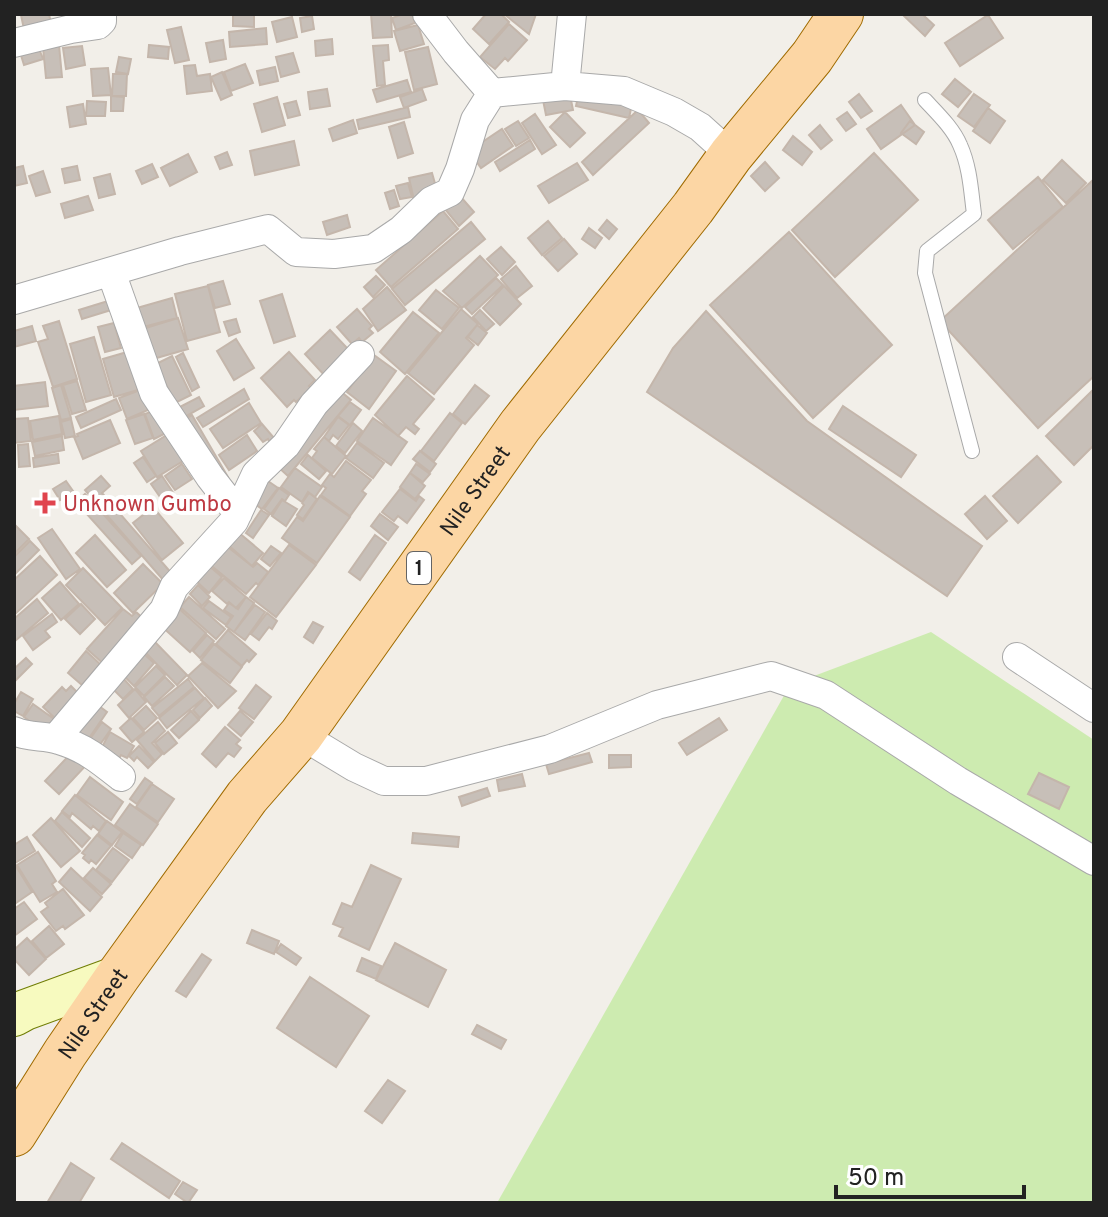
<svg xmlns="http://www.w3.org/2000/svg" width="1108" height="1217" font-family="Overpass,sans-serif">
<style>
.grass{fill:#cdebb0}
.building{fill:#c7bfb8;stroke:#c4b6ab;stroke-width:2}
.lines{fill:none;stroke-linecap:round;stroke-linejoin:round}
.lane-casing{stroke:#a9a9a9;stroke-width:16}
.street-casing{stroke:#a9a9a9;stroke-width:30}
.secondary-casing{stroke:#707d05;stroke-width:42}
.primary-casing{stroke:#a06b00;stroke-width:46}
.lane{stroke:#fff;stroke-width:14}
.street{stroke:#fff;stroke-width:28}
.secondary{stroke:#f7fabf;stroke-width:40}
.primary{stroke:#fcd6a4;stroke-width:44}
.health-dot{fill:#e0444e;stroke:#fff;stroke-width:3}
.labels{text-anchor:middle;stroke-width:8;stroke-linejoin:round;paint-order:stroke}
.shield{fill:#fff;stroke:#646464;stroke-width:2}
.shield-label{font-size:20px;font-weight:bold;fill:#222}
.street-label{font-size:22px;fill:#222;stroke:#fff}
.health-label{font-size:22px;fill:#be3a42;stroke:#fff;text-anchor:start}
</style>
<rect width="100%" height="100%" fill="#f2efe9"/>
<!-- grass -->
<path class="grass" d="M 931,632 L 1094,740 L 1094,1203 L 497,1203 L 790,685 Z"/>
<!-- building -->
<path class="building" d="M 26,14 L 49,14 L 51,24 L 24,29 L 21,15 Z
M 233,14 L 254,14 L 254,27 L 233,26 Z
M 371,14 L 391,14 L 392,37 L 373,38 Z
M 403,14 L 412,14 L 415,23 L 396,30 L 392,18 Z
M 486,14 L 501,14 L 509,22 L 489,44 L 473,29 Z
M 504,14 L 536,14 L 529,34 Z
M 902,14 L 922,14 L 934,25 L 925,36 Z
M 988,15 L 1003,38 L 960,66 L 945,43 Z
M 312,16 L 314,29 L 302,32 L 300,18 Z
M 292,17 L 297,37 L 277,42 L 272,22 Z
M 509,24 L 527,40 L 508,61 L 505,58 L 495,69 L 480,57 Z
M 418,25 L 424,44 L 400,51 L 394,31 Z
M 181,27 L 189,60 L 175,63 L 167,30 Z
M 266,28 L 267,44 L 230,47 L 229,32 Z
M 332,39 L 333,54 L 316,56 L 315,41 Z
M 223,40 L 226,59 L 210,62 L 206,43 Z
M 59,45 L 62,77 L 46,78 L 43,47 Z
M 149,45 L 169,47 L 168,59 L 148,57 Z
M 388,45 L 389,60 L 383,61 L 385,85 L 377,86 L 373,46 Z
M 38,46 L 43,59 L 24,65 L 20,52 Z
M 82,46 L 85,65 L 66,69 L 63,48 Z
M 428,47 L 437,84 L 414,90 L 405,52 Z
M 293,53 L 299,72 L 281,77 L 276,57 Z
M 119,57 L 131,59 L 128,74 L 116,72 Z
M 245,64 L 253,83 L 231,91 L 224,72 Z
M 195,65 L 197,76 L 210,74 L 212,91 L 187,94 L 184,66 Z
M 275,67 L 278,81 L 260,85 L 257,71 Z
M 108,68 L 111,95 L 93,96 L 91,69 Z
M 222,72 L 232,95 L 221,100 L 211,77 Z
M 113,74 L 127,74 L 126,96 L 112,96 Z
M 955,79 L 971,92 L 958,107 L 942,94 Z
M 407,80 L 411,92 L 377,102 L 373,90 Z
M 327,89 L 330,106 L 310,109 L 308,92 Z
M 422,89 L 426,100 L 404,108 L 400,97 Z
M 579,92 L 632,104 L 629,118 L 576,106 Z
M 859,94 L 872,111 L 861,118 L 849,102 Z
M 974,94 L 990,105 L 974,127 L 958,116 Z
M 570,95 L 573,110 L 546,115 L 543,100 Z
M 111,96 L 124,97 L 123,111 L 111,111 Z
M 277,97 L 285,125 L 262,132 L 254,104 Z
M 87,101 L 106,102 L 105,116 L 86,116 Z
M 296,101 L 300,115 L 288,118 L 284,104 Z
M 83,104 L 86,124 L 70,127 L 67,107 Z
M 901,105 L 915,125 L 881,149 L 867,129 Z
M 408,107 L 410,117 L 359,129 L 357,120 Z
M 988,108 L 1005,121 L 990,143 L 973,131 Z
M 638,110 L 649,123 L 593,175 L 582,162 Z
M 565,112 L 585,133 L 570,147 L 550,127 Z
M 847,112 L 856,124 L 846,131 L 837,119 Z
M 535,114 L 556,145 L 542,154 L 522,123 Z
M 353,120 L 357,133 L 333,141 L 329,129 Z
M 518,121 L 529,138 L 516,146 L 505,129 Z
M 910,121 L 924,132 L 916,144 L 901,133 Z
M 404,122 L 413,153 L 398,158 L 389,127 Z
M 820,125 L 832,140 L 821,149 L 809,135 Z
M 502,129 L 513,146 L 481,168 L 469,151 Z
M 793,136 L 812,152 L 802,165 L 783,150 Z
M 530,140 L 535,149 L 500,171 L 495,162 Z
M 294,141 L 299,165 L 255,175 L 250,151 Z
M 227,152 L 232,165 L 220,169 L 215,157 Z
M 874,153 L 918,200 L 835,277 L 792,230 Z
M 188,154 L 197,172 L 170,186 L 161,168 Z
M 1062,160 L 1086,183 L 1066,203 L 1043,180 Z
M 765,162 L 779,178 L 765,191 L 751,176 Z
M 577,163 L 588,180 L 549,203 L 538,186 Z
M 152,164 L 158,177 L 142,184 L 136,171 Z
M 23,166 L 27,183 L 14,186 L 14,168 Z
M 77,166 L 80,180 L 65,183 L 62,169 Z
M 43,171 L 50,192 L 36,196 L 29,176 Z
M 432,173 L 438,194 L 414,200 L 409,178 Z
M 110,174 L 115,194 L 99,198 L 94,178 Z
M 1038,177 L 1063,207 L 1013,249 L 988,220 Z
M 1092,181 L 1094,183 L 1094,376 L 1038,428 L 940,321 Z
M 408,183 L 412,197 L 400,199 L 396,186 Z
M 394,190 L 399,206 L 390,209 L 385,193 Z
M 88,196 L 93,210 L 65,218 L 61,204 Z
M 460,196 L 474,212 L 459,226 L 445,209 Z
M 443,211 L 458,229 L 391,287 L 376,270 Z
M 347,215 L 350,227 L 327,235 L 323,222 Z
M 607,220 L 617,229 L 609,239 L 599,230 Z
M 548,221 L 562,238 L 542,255 L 528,238 Z
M 471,222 L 485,239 L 405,305 L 392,289 Z
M 589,228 L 602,238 L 595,248 L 582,239 Z
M 789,232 L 892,345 L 813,418 L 710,305 Z
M 564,239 L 577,254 L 558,271 L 544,256 Z
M 501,247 L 515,262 L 502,275 L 487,259 Z
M 480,256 L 498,275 L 462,308 L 443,291 Z
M 516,266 L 532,286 L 517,298 L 501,279 Z
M 376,276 L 385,285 L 373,297 L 364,287 Z
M 496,278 L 503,285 L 472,314 L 465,307 Z
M 223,281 L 230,304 L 215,308 L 208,285 Z
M 208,286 L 220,332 L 187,341 L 175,294 Z
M 504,286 L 521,304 L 500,325 L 483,308 Z
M 387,287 L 406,310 L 378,331 L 363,309 Z
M 436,290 L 459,308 L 442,329 L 419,310 Z
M 282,294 L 295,336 L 274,343 L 260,301 Z
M 172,298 L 177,318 L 136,329 L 130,310 Z
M 108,301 L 111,310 L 82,319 L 79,310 Z
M 357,309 L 372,326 L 369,329 L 373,333 L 362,342 L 359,338 L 352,344 L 337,327 Z
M 461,309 L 478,324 L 466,338 L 474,345 L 434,394 L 408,373 Z
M 480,310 L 494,324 L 486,331 L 473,317 Z
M 706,311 L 807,421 L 982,546 L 947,596 L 647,392 L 673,348 Z
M 413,312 L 439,333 L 405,374 L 380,352 Z
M 178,318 L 188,349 L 146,361 L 136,331 Z
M 236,319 L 240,332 L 229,336 L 224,322 Z
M 59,321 L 77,379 L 53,387 L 38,342 L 48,339 L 43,326 Z
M 114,323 L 121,348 L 105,352 L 98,327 Z
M 477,325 L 487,333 L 478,345 L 468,337 Z
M 32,326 L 36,341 L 14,347 L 14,331 Z
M 330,330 L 348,349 L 325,376 L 305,354 Z
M 94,337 L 111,395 L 86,402 L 70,344 Z
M 236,339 L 254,368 L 234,380 L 217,351 Z
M 127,352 L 138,390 L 114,397 L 103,359 Z
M 289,352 L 315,380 L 309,386 L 311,388 L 296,402 L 294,400 L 287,407 L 261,378 Z
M 183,353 L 199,387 L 192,391 L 176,357 Z
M 374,355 L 396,371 L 369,409 L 347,392 Z
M 172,356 L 191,395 L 175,403 L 156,364 Z
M 407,376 L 434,399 L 413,424 L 419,429 L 415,434 L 406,427 L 398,436 L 375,415 Z
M 77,381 L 86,410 L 72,414 L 63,385 Z
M 45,382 L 48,406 L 14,410 L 14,386 Z
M 61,385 L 71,418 L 61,420 L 52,388 Z
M 475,385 L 489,396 L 465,424 L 453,414 Z
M 244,389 L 249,399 L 203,427 L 197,418 Z
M 1094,389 L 1094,445 L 1074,465 L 1046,436 Z
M 140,390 L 148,410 L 127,419 L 119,398 Z
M 339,390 L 351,400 L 288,476 L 277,466 Z
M 199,397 L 204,406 L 179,420 L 174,410 Z
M 116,399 L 121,410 L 81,428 L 76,417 Z
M 350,402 L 361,410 L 350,425 L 338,416 Z
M 249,403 L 261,423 L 223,448 L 210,429 Z
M 843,406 L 916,455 L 901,477 L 829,429 Z
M 155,410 L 164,434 L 154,439 L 145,414 Z
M 450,413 L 462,423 L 434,461 L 421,451 Z
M 144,414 L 153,438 L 135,444 L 126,420 Z
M 192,415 L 228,477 L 217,483 L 181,421 Z
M 59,416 L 62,434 L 33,440 L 30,421 Z
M 338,417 L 349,425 L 338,439 L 333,435 L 329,441 L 324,437 Z
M 28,418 L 31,441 L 14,443 L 14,419 Z
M 373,418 L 407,442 L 391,465 L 357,441 Z
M 71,419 L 75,436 L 65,438 L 61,422 Z
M 110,420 L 120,443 L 83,459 L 74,437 L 78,436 L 77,434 Z
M 353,423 L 362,431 L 345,453 L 336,446 Z
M 262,424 L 274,438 L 269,441 L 268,439 L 263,442 L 254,431 Z
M 167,435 L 183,461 L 157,477 L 141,451 Z
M 247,435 L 257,451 L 229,470 L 219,455 Z
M 62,436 L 64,450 L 35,456 L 32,442 Z
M 324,437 L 346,456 L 332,474 L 312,458 L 317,451 L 314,449 Z
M 357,443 L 384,463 L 373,478 L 346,458 Z
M 28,444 L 30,466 L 19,467 L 18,445 Z
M 420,451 L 436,464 L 430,472 L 413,459 Z
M 58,454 L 59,463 L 34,467 L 33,458 Z
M 308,455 L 326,471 L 319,479 L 301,464 Z
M 1037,456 L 1061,482 L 1018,523 L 993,496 Z
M 143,457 L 156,476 L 147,482 L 134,463 Z
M 346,461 L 371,480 L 362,491 L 366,494 L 350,516 L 321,495 L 326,488 L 322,485 L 330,474 L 334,477 Z
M 182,464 L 192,479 L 175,490 L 165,476 Z
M 416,464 L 430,474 L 423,482 L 410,473 Z
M 295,468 L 322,487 L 315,497 L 308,492 L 302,502 L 281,487 Z
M 410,473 L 425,486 L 415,499 L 400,487 Z
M 101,476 L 110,486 L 102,493 L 173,575 L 165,582 L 85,490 Z
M 162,476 L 180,503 L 169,510 L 151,484 Z
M 265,479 L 278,488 L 262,509 L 249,500 Z
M 66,481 L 73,491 L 60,500 L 53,489 Z
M 279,488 L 289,495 L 285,501 L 282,499 L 271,514 L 264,509 Z
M 400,489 L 416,501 L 419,496 L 424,500 L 407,523 L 398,516 L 394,521 L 382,512 Z
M 309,493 L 317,499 L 303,519 L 297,515 L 304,505 L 302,503 Z
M 85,494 L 141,556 L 132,564 L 76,502 Z
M 320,496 L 350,517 L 317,563 L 282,538 L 297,517 L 303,521 Z
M 985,496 L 1007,521 L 987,539 L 965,514 Z
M 282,500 L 297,509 L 286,526 L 272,516 Z
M 153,507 L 183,543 L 162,560 L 133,523 Z
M 261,510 L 269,515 L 253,538 L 246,533 Z
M 380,514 L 398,527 L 388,540 L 371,526 Z
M 14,524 L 29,539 L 16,552 L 14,551 Z
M 52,529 L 80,569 L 66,579 L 38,538 Z
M 238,532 L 263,553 L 252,566 L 227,544 Z
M 95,535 L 126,570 L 107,587 L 76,553 Z
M 375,535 L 386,543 L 360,580 L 349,572 Z
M 30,541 L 39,550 L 14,575 L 14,553 L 16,555 Z
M 224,544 L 253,567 L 257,563 L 268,572 L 258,585 L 256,583 L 246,594 L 208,563 Z
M 289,545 L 316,565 L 276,617 L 250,597 Z
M 271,546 L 281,553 L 270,566 L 261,559 Z
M 40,556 L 57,575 L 14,615 L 14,580 Z
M 143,564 L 163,584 L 133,613 L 114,593 Z
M 208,565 L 222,577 L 209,593 L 195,580 Z
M 83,568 L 122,608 L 105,625 L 66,585 Z
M 224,578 L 246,597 L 236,608 L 229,602 L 227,604 L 212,591 Z
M 60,582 L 79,604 L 61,620 L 42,598 Z
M 198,585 L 210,597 L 202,606 L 190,594 Z
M 189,597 L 225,629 L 216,639 L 180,607 Z
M 246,597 L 254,603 L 234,632 L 226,626 L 233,616 L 224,610 L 229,603 L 238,609 Z
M 37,599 L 48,613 L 15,641 L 14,619 Z
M 209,601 L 231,617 L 226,625 L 203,608 Z
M 81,604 L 95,619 L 80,634 L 65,619 Z
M 255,605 L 265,612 L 245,640 L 234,632 Z
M 176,606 L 206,633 L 190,652 L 160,625 Z
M 123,609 L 132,616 L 136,612 L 147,622 L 107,667 L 87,649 Z
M 267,613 L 277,621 L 272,629 L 269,627 L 259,640 L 251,634 Z
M 52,614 L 57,622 L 45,631 L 50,637 L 33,650 L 23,636 Z
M 313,622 L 323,627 L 313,643 L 304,637 Z
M 228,630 L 256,654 L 249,662 L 247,660 L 242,666 L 216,644 Z
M 207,635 L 214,641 L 200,658 L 193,651 Z
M 155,642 L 187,675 L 177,685 L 145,652 Z
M 214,644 L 242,667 L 230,683 L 201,660 Z
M 86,651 L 100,664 L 82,685 L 68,673 Z
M 144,654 L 154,663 L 134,686 L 124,676 Z
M 26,658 L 32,664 L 14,682 L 14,669 Z
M 202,663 L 236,691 L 218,708 L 188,676 Z
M 156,666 L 165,675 L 144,696 L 135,687 Z
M 121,676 L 133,689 L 123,699 L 110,686 Z
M 165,677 L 174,686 L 152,706 L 144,697 Z
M 188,679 L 194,687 L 159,716 L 152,708 Z
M 256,685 L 271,697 L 254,719 L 239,708 Z
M 71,686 L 80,695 L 56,719 L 43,707 L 62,687 L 66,691 Z
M 195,688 L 204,698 L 167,728 L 159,718 Z
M 135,689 L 146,702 L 129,718 L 118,705 Z
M 21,692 L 33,699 L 23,716 L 14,711 L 14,704 Z
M 205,698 L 212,706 L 200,718 L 193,710 Z
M 91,700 L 107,712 L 87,741 L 70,729 Z
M 33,704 L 54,719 L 45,732 L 24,717 Z
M 146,706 L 157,718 L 144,730 L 133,718 Z
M 191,711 L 199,720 L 179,738 L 171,730 Z
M 240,711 L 253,722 L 241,736 L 228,725 Z
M 131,718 L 144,732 L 132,742 L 120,728 Z
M 719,718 L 727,730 L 687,755 L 679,743 Z
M 102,722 L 111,729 L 99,746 L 90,739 Z
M 158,722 L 165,731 L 152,743 L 162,754 L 155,761 L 137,740 Z
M 225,727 L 240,740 L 236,744 L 241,748 L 234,757 L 228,753 L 216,767 L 202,754 Z
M 110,732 L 134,746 L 127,758 L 121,755 L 119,759 L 101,749 Z
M 168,732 L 177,743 L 164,754 L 155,743 Z
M 139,746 L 154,762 L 148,768 L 137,757 L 134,761 L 129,756 Z
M 76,748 L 90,761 L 59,794 L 45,781 Z
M 589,753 L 592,762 L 549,774 L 546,764 Z
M 609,755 L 631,755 L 631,767 L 609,768 Z
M 1039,773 L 1069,787 L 1059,809 L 1028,794 Z
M 522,774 L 525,786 L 499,791 L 497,780 Z
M 90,777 L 123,802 L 111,820 L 77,795 Z
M 145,778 L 152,783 L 137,804 L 130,799 Z
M 152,784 L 174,799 L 158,822 L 136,807 Z
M 487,788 L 490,796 L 462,806 L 459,797 Z
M 75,795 L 106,821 L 99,831 L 93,826 L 91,829 L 72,813 L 70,817 L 62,811 Z
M 130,804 L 158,824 L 143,845 L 115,825 Z
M 62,812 L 90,838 L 82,847 L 55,821 Z
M 51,818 L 80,851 L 61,867 L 33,835 Z
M 107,821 L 122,832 L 112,845 L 98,834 Z
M 123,833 L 141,845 L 132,858 L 115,846 Z
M 413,833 L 459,837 L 458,847 L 412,843 Z
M 97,835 L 111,846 L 96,864 L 91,860 L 89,863 L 83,858 L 85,855 L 82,853 Z
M 27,837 L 35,851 L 15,863 L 14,845 Z
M 113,848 L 129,860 L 112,882 L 96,870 Z
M 38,852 L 56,881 L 52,884 L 57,892 L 40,902 L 17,865 Z
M 14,863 L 32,892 L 16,903 L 14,901 Z
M 371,865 L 401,879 L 369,950 L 339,936 L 343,928 L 333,924 L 342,903 L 352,907 Z
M 71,868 L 102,897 L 90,911 L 59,882 Z
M 93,868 L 111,884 L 102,894 L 84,878 Z
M 63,889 L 84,915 L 65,929 L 63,926 L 56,931 L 41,912 L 48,907 L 45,903 Z
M 24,902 L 37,919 L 14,936 L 14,909 Z
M 49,926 L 64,944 L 46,958 L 32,941 Z
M 252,930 L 279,941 L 274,954 L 247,943 Z
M 27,938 L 46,959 L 29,975 L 14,959 L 14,950 Z
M 395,943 L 446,970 L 428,1007 L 376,980 Z
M 281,944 L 301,958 L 296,965 L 276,952 Z
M 202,954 L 211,960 L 186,997 L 176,991 Z
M 362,958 L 381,966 L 376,979 L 357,971 Z
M 310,977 L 369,1016 L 336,1067 L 277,1028 Z
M 477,1025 L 506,1040 L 501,1049 L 472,1034 Z
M 388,1080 L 405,1091 L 382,1123 L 365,1111 Z
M 122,1143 L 180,1181 L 169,1198 L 111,1159 Z
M 71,1163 L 94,1178 L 79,1203 L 47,1203 Z
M 183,1182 L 197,1190 L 188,1203 L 175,1194 Z"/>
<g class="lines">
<!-- lane casing -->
<g class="lane-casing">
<path id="lane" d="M 925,100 C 937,113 953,128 960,145 C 970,167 971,191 974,214 L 927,251 L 925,273 L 972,451"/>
</g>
<!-- street casing -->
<g class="street-casing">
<path id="street" d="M 427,14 L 456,52 L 492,93
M 14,43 L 71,29 L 98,25 L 102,21 L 102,14
M 565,86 L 572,14
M 111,272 L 154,393 L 210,477 L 238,513
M 14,300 L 180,251 L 268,229 L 296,252 L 334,254 L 373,249 L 401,230 L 431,201 L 450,192 L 460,169 L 475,120 L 492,93 L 565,86 L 624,91 L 674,112 L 700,127 L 731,155
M 1017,657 L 1094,708
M 14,731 C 28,738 45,735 59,740 C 84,747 101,761 121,777
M 301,735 L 354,767 L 384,781 L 426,781 L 550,749 L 657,705 L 771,676 L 826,695 L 958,781 L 1094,861
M 56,738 L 164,610 L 174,587 L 234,521 L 256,474 L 286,445 L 314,404 L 360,355"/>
</g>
<!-- secondary casing -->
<g class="secondary-casing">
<path id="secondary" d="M 14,1016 L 25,1010 L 118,976"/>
</g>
<!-- primary casing -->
<g class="primary-casing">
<g id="primary">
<path id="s1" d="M 14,1134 L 65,1053 L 118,976 L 247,797 L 301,735 L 520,426 L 693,208 L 731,155 L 812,57 L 841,14"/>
</g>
</g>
<!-- lane -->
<use href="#lane" class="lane"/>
<!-- street -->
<use href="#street" class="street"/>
<!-- secondary -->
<use href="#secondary" class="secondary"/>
<!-- primary -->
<use href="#primary" class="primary"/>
</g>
<!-- markers -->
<path class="health-dot" d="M41 491h8v8h8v8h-8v8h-8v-8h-8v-8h8z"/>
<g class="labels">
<!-- shield labels -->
<rect class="shield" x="407" y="552" width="24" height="32" rx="6"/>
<g class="shield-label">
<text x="419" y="575">1</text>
</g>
<!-- street labels -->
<g class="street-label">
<text dy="8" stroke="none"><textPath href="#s1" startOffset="792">Nile Street</textPath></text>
<text dy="8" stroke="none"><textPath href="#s1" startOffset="144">Nile Street</textPath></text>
</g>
<!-- health labels -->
<g class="health-label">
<text x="63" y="511">Unknown Gumbo</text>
</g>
</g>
<!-- border -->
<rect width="1108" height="1217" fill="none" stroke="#222222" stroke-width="32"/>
<!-- scale -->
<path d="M836 1185v12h188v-12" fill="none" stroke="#222222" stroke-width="4"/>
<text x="848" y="1185" font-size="24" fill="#222222" stroke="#ffffff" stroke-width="6" paint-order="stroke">50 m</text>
</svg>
